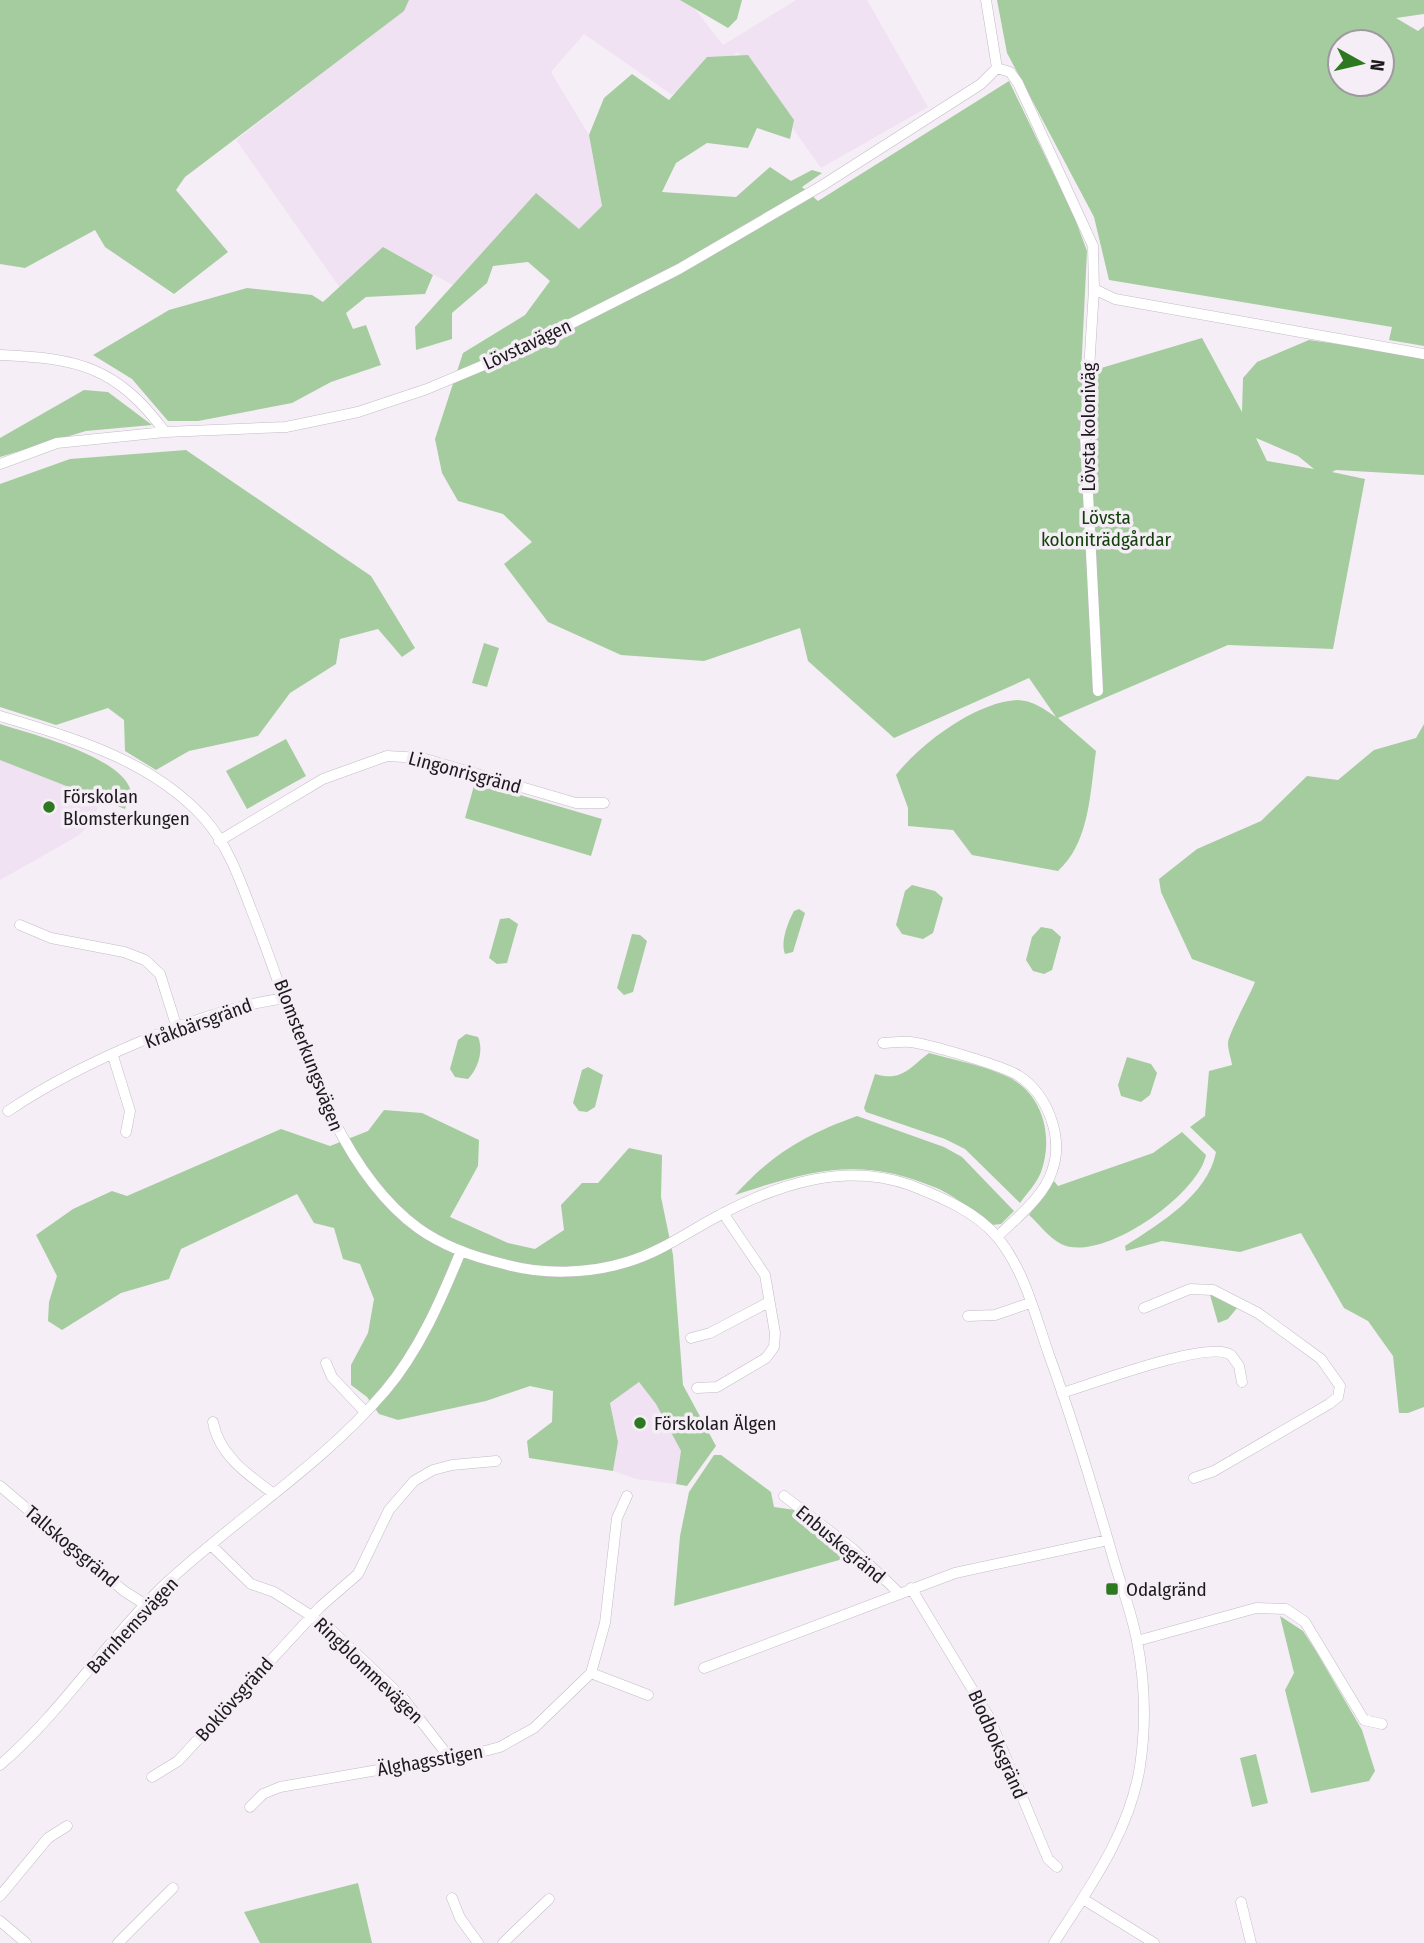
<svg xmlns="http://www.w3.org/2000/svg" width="1424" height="1943" font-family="'Fira Sans Condensed',sans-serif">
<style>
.built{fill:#f0e2f2}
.green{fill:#a5cc9e;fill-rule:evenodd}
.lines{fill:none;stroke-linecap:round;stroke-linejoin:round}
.street-casing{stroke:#c2bbc4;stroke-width:11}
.street{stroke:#fff;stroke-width:10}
.poi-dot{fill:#2d7920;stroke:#f6eef7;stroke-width:2.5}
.labels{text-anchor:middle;stroke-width:7;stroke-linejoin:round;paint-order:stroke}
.street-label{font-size:19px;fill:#1d1a1d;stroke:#f6eef7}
.park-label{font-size:19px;fill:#12400a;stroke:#f6eef7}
.poi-label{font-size:19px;fill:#1d1a1d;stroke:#f6eef7;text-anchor:start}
</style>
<rect width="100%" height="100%" fill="#f6eef7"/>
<!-- built -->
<path class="built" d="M 409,0 L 688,0 L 723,45 L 796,0 L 867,0 L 928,107 L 821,168 L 738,52 L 672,95 L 584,34 L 551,72 L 589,135 L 602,206 L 579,229 L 536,194 L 453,285 L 383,248 L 340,288 L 236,140 L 403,11 Z
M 0,751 L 101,795 L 94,820 L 78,836 L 0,880 Z
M 639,1382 L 656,1404 L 681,1451 L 676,1484 L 636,1479 L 613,1471 L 618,1442 L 610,1403 Z"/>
<!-- green -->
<path class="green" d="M 0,0 L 409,0 L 404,11 L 185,177 L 176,190 L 228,252 L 174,294 L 105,247 L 95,230 L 25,268 L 0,264 Z
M 680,0 L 742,0 L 737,19 L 728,28 Z
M 997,0 L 1424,0 L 1424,14 L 1396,18 L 1418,31 L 1424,26 L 1424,346 L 1389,340 L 1392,327 L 1109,280 L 1094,217 L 1007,53 ZM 1340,42 L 1382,42 L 1382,84 L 1340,84 Z
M 748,55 L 794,120 L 790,139 L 757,128 L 748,148 L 707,143 L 676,163 L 662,192 L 736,197 L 770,167 L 791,181 L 812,170 L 822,173 L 802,187 L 818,201 L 1009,81 L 1074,216 L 1087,251 L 1081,374 L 1202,338 L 1242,412 L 1243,378 L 1257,362 L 1309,340 L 1424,356 L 1424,475 L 1336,470 L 1332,472 L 1365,479 L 1333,649 L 1228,645 L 1058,718 L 1096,751 C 1090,792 1090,842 1058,871 L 972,855 L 953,830 L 908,826 L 908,808 L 896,775 C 920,744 976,702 1017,700 C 1032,700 1044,709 1056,717 L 1029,678 L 894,738 L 808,661 L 800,628 L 704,661 L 621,655 L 548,622 L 504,564 L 532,542 L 503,514 L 458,501 L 442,473 L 435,439 L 463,353 L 525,315 L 550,281 L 528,262 L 493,266 L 487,283 L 452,313 L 452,339 L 416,350 L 415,327 L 536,193 L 579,229 L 602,206 L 589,135 L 604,98 L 632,74 L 669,100 L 707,57 ZM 1256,438 L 1298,456 L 1314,469 L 1267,461 Z
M 383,247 L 433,275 L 425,294 L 366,297 L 346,313 L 353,329 L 366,325 L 381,365 L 331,382 L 292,403 L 198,421 L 168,421 L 132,379 L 93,355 L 169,310 L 247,288 L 312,295 L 323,302 Z
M 84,390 L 108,392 L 152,425 L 86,431 L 0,457 L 0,438 Z
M 186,450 L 371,576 L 415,648 L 402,657 L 378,629 L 340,639 L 336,664 L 290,693 L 258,736 L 189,751 L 156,770 L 125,751 L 124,720 L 108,708 L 56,725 L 0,707 L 0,484 L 70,459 Z
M 484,643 L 499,648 L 487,687 L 472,683 Z
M 0,724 C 31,734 124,757 131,792 L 125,809 L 0,760 Z
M 1424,724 L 1424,1407 L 1408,1413 L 1399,1413 L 1393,1356 L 1368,1321 L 1344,1308 L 1301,1233 L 1240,1252 L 1162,1241 L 1126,1251 L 1125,1246 C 1159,1224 1208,1195 1216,1152 L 1190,1127 L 1205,1116 L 1209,1071 L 1232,1065 C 1231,1058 1228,1050 1228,1043 C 1228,1035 1250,995 1255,982 L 1192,959 L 1161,892 L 1159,879 L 1197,849 L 1261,821 L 1307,776 L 1338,780 L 1374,750 L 1416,738 Z
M 286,739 L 306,776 L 247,809 L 226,771 Z
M 475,782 L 602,819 L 591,856 L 465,818 Z
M 912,885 L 935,891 L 943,898 L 933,933 L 923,939 L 902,934 L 896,925 L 905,891 Z
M 799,909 L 805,913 L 793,952 L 785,954 C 780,942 788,922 794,911 Z
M 509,918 L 518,924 L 507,963 L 497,964 L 489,958 L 500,919 Z
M 1041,927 L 1052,929 L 1061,937 L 1052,970 L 1044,974 L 1033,971 L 1026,960 L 1032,937 Z
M 632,934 L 640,935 L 647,941 L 633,992 L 624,995 L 617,988 Z
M 466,1034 L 478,1037 C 484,1050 478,1069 468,1079 L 455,1077 L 450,1069 L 458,1040 Z
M 929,1053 C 954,1060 982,1065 1006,1076 C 1043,1092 1054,1137 1041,1172 C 1037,1183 1027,1193 1020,1203 L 965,1149 L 945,1139 L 866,1112 L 864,1108 L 875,1074 C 902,1082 909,1068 929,1053 Z
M 1127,1057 L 1151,1064 L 1157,1073 L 1150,1095 L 1141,1102 L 1121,1096 L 1118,1085 Z
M 588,1067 L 603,1075 L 595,1107 L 587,1112 L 579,1111 L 573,1103 L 582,1070 Z
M 384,1110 L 422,1113 L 479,1140 L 478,1166 L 450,1217 L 508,1243 L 535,1249 L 564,1230 L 561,1205 L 582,1183 L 598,1183 L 629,1148 L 662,1155 L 661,1197 L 673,1255 L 683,1385 L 716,1446 L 687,1486 L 676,1484 L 681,1451 L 656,1404 L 639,1382 L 610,1403 L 618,1442 L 613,1471 L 529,1458 L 527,1441 L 552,1422 L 553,1391 L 530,1386 L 486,1401 L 398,1420 L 379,1414 L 367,1397 L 351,1385 L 351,1365 L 368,1333 L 374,1299 L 360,1264 L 343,1259 L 334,1228 L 314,1223 L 297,1194 L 181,1249 L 169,1279 L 121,1293 L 62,1330 L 48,1321 L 49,1302 L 57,1276 L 36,1235 L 73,1209 L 112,1191 L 127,1196 L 281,1129 L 330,1146 L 368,1131 Z
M 857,1116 L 944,1147 L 962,1157 L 1014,1211 L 1001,1224 L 992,1225 C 975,1213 958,1198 939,1189 C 860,1155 812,1170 735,1195 C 773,1153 805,1135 857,1116 Z
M 1182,1132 L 1206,1155 C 1198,1195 1101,1264 1061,1244 C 1049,1238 1038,1223 1029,1215 L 1054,1181 L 1058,1186 L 1153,1153 Z
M 1214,1293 L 1235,1304 L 1237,1308 L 1228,1319 L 1218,1323 L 1210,1295 Z
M 714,1455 L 721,1455 L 771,1492 L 774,1507 L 795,1510 L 843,1559 L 674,1606 L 680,1536 L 689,1492 Z
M 1280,1616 L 1303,1631 L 1316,1651 L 1362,1730 L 1375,1771 L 1369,1781 L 1311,1793 L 1285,1690 L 1294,1673 Z
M 1256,1754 L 1268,1803 L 1252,1807 L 1240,1758 Z
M 358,1883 L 372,1943 L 260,1943 L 244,1912 Z"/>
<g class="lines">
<!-- street casing -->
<g class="street-casing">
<path id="street" d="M 986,0 L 997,68
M 997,68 L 1010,72 L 1018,83 L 1093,246 L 1094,289 L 1085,434 L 1098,691
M 1094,289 L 1115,299 L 1424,354
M 0,355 C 78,358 117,367 165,432
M 0,464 L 57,443 L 165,432 L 286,427 L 358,412 L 427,389 L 517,351 L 679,269 L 823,185 L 981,84 L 997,68
M 0,716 C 73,738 149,759 203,817 C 226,842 239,877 251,909 C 292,1009 327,1162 418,1228 C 443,1246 474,1257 504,1264 C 543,1275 588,1274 627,1262 C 661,1252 689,1231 720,1215 C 778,1184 845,1162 910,1185 C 941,1197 977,1212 998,1238 C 1024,1270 1035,1314 1048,1352 C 1073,1421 1094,1491 1114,1561 C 1122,1588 1132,1614 1137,1641 C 1145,1682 1146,1726 1140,1766 C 1130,1832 1089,1888 1054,1943
M 219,841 L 323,779 L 387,756 L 422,758 L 576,803 L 604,803
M 20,925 L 51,938 L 124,952 L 145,960 L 160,974 L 177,1028
M 883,1043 C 892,1043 902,1041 910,1042 C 928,1044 1004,1066 1019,1076 C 1048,1095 1064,1138 1052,1171 C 1044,1197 1016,1218 997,1237
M 113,1056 L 130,1111 L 126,1132
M 8,1111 C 78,1064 202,1009 286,998
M 1144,1308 L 1190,1289 L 1213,1290 L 1258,1313 L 1321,1359 L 1340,1386 L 1338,1397 L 1329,1404 L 1214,1471 L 1194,1478
M 968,1316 L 995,1315 L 1030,1303
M 691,1338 L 710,1333 L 769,1302
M 326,1363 L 332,1377 L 365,1412
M 697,1388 L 717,1387 L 766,1358 L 774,1347 L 775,1333 L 765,1275 L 723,1213
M 1062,1393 C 1092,1384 1210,1339 1231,1355 L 1239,1366 L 1242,1382
M 213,1422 C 219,1455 248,1475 274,1494
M 0,1486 L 124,1591 L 146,1605
M 784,1496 L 853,1549 L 898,1592
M 212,1546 L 251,1584 L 274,1592 L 327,1626 L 403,1698 L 449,1757
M 911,1588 L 989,1717 L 1048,1859 L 1057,1867
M 1137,1641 L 1256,1608 L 1286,1609 L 1305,1622 L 1364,1720 L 1382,1724
M 704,1668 L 955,1573 L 1108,1540
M 591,1673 L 648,1695
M 0,1765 C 61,1713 104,1644 161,1588 C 233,1520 320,1467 385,1391 C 419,1351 441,1300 461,1251
M 152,1777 L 178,1761 L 320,1607 L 358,1574 L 389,1510 L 414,1481 L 433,1470 L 452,1465 L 496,1461
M 250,1807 L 263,1794 L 280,1787 L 481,1752 L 500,1747 L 534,1728 L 591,1673 L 605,1623 L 617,1518 L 627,1496
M 0,1896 L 48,1838 L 67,1826
M 452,1898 L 460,1918 L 478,1943
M 1083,1899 L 1154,1943
M 1241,1902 L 1251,1943
M 0,1921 L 26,1943
M 118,1943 L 173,1888
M 503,1943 L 549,1899"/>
</g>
<!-- street -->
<use href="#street" class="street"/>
</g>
<!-- markers -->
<g class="poi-dot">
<circle cx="49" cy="807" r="7"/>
<circle cx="640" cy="1423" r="7"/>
<rect x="1105" y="1582" width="14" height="14" rx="3.5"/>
</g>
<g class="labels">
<!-- street labels -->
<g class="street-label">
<text transform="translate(527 344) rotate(-25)" y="7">Lövstavägen</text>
<text transform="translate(1088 427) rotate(-90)" y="7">Lövsta koloniväg</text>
<text transform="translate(465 772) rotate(15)" y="7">Lingonrisgränd</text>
<text transform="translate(198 1023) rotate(-20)" y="7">Kråkbärsgränd</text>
<text transform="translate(309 1055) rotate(69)" y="7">Blomsterkungsvägen</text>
<text transform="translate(841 1544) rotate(40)" y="7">Enbuskegränd</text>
<text transform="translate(72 1546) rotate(40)" y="7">Tallskogsgränd</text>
<text transform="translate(132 1625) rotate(-47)" y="7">Barnhemsvägen</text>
<text transform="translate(369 1670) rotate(44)" y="7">Ringblommevägen</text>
<text transform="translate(234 1699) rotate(-48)" y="7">Boklövsgränd</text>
<text transform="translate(998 1744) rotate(66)" y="7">Blodboksgränd</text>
<text transform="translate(430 1760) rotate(-10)" y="7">Älghagsstigen</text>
</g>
<!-- park labels -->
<g class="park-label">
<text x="1106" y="524">Lövsta<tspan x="1106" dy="22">koloniträdgårdar</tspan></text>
</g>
<!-- poi labels -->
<g class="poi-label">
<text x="63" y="803">Förskolan<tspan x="63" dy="22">Blomsterkungen</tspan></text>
<text x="654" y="1430">Förskolan Älgen</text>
<text x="1126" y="1596">Odalgränd</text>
</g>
</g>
<!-- north arrow -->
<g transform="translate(1361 63) rotate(98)"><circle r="33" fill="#f6eef7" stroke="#9f99a0" stroke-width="2"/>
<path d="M0-5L12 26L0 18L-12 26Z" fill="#2d7920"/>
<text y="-10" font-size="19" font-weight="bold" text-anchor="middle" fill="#1d1a1d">N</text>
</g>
</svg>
